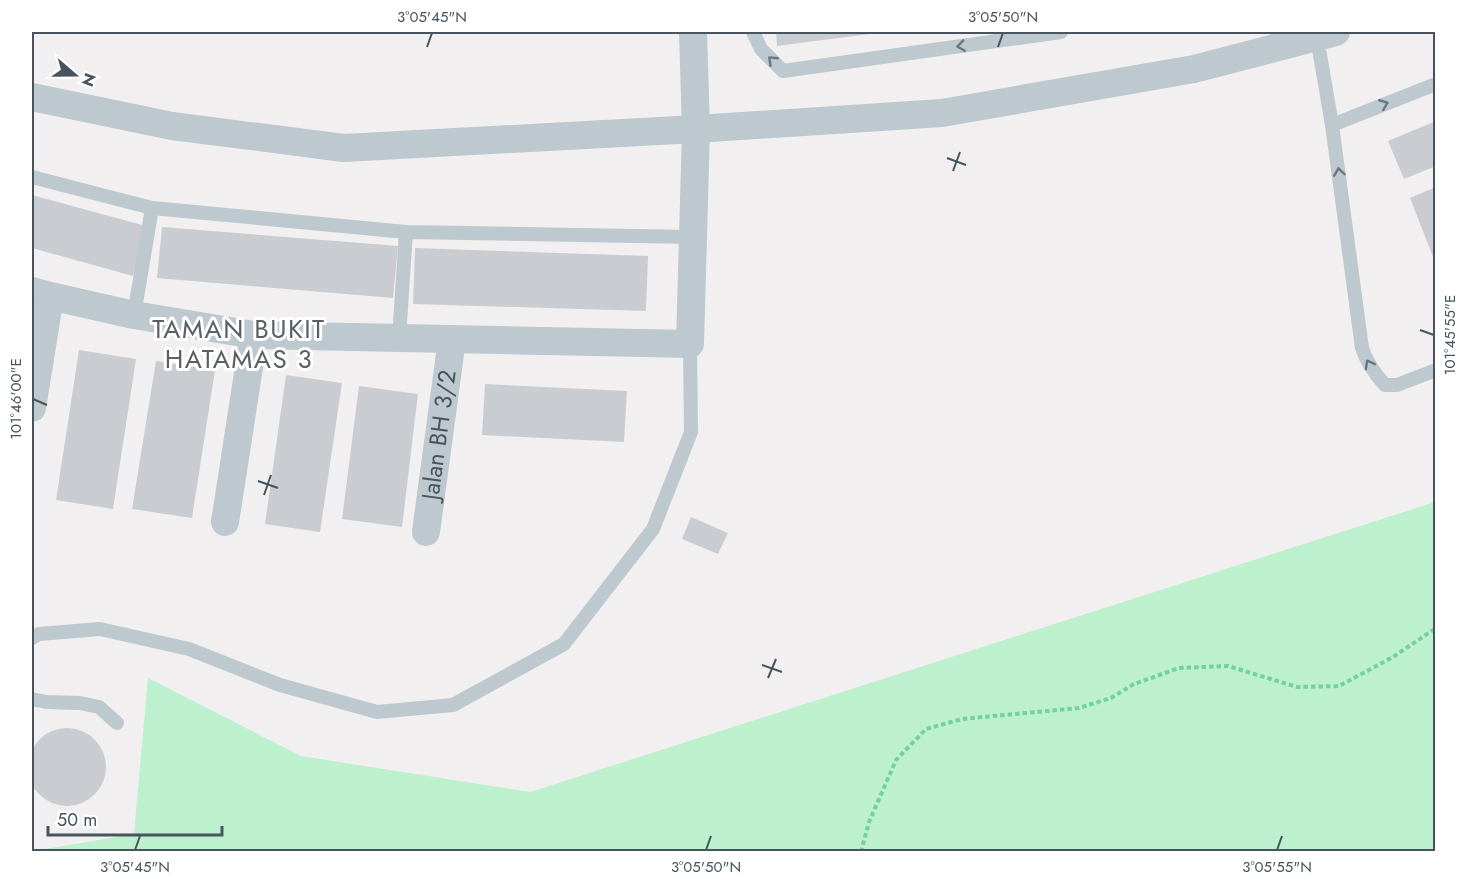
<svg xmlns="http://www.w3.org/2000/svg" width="1467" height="883" font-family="Jost,sans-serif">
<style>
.green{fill:#bdf1ce}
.building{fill:#c9cdd2}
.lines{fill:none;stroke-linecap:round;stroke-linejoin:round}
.path{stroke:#74d09e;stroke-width:4;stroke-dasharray:4.5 3;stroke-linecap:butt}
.lane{stroke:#bdc8cf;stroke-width:14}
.street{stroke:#bdc8cf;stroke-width:28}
.oneway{stroke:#6a7780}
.ticks{fill:none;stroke:#47545e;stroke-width:2}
.labels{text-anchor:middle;stroke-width:6;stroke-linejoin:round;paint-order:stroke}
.street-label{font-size:24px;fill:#47545e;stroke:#fff}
.neighbourhood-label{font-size:26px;letter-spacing:1.5px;fill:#5c6065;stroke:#fff}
.neatline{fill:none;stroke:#47545e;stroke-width:2}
.ticks-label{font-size:15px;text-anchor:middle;fill:#47545e}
</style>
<rect width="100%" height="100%" fill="#f2eff0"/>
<!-- green -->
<path class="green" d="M 1435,502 L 1435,851 L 33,851 L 134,834 L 148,678 L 301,756 L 530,792 Z"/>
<!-- building -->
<path class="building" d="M 776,32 L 877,32 L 877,33 L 777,46 Z
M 1436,121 L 1436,166 L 1404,179 L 1388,141 Z
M 1436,187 L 1436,262 L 1435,262 L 1410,198 Z
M 32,195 L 146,226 L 133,276 L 32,248 Z
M 162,227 L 398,246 L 393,298 L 157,278 Z
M 415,248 L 648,256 L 646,311 L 413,304 Z
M 79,350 L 136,359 L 113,509 L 56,500 Z
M 156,361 L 215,370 L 192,518 L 132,509 Z
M 286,375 L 342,383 L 320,532 L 265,524 Z
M 485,384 L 627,391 L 624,442 L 482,435 Z
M 359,386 L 418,394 L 402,527 L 342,519 Z
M 691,517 L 728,533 L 718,554 L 682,539 Z
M28 767a39 39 0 1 1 78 0a39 39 0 1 1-78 0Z"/>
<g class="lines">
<!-- path -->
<path class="path" d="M 861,852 L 869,822 L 896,760 L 926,729 L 962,719 L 1079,708 L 1111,698 L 1134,684 L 1179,668 L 1228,666 L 1297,687 L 1339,686 L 1393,657 L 1436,628"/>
<!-- lane -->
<path class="lane" d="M 753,32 L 761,49 L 783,71 L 1061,32
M 1317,37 L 1332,125 L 1362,348 C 1367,363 1374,373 1385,385 L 1397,385 L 1436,370
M 1332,125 L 1436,84
M 32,177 L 152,208 L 406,232 L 693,237
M 134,315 L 152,208
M 399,338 L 406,232
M 32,638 L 39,634 L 100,629 L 189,649 L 280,685 L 377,712 L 453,705 L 564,644 L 653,529 L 691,432 L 690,344
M 32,699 L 46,702 L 80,703 L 99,707 L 117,723"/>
<!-- street -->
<g class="street">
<path d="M 32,97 L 172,126 L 344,148 L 696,129 L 942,113 L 1194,69 L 1336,32"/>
<path d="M 32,291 L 50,296 L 134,315 L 254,335 L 690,344 L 696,129 L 693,32"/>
<path d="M 32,408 L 50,296"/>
<path d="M 225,522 L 254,335"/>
<path id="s1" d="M 426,532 L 452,339"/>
</g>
</g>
<!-- one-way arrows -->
<defs><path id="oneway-chevron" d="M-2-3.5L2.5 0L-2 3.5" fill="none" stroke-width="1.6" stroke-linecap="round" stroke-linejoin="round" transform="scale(1.5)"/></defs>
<g class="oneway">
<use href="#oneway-chevron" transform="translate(961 46) rotate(172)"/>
<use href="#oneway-chevron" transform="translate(772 60) rotate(-136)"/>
<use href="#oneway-chevron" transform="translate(1384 104) rotate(-22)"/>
<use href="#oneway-chevron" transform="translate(1339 172) rotate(-98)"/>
<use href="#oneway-chevron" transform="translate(1369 364) rotate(-119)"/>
</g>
<!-- ticks -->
<path class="ticks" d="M 427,47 L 432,33M 998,47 L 1003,33M 947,158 L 966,165M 953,171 L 960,152M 1420,330 L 1434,335M 33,399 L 47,405M 258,481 L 278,488M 264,495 L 271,475M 762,665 L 782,672M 768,678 L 776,659M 135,850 L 140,836M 706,850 L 711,836M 1277,850 L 1282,836"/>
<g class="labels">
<!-- street labels -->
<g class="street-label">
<text dy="8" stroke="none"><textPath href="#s1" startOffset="98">Jalan BH 3/2</textPath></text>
</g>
<!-- neighbourhood labels -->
<g class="neighbourhood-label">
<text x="239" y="338">TAMAN BUKIT<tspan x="239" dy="30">HATAMAS 3</tspan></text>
</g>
</g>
<!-- border -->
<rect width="1467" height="883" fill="none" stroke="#ffffff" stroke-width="66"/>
<!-- north arrow -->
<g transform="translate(75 75) rotate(110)" stroke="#ffffff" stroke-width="4.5" paint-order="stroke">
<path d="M0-4.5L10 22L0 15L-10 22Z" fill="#47545e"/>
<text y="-9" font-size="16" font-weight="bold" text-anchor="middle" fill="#47545e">N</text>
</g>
<!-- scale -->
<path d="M48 826v9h174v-9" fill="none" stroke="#47545e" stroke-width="3"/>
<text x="57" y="826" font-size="18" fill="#47545e" stroke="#ffffff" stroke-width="4.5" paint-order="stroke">50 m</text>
<rect x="33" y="33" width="1401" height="817" class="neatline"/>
<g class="ticks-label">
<text x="432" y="22">3°05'45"N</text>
<text x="1003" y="22">3°05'50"N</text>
<text transform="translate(1450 335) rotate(-90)" y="5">101°45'55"E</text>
<text transform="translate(16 399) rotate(-90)" y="5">101°46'00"E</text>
<text x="135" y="872">3°05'45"N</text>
<text x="706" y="872">3°05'50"N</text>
<text x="1277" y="872">3°05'55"N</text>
</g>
</svg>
